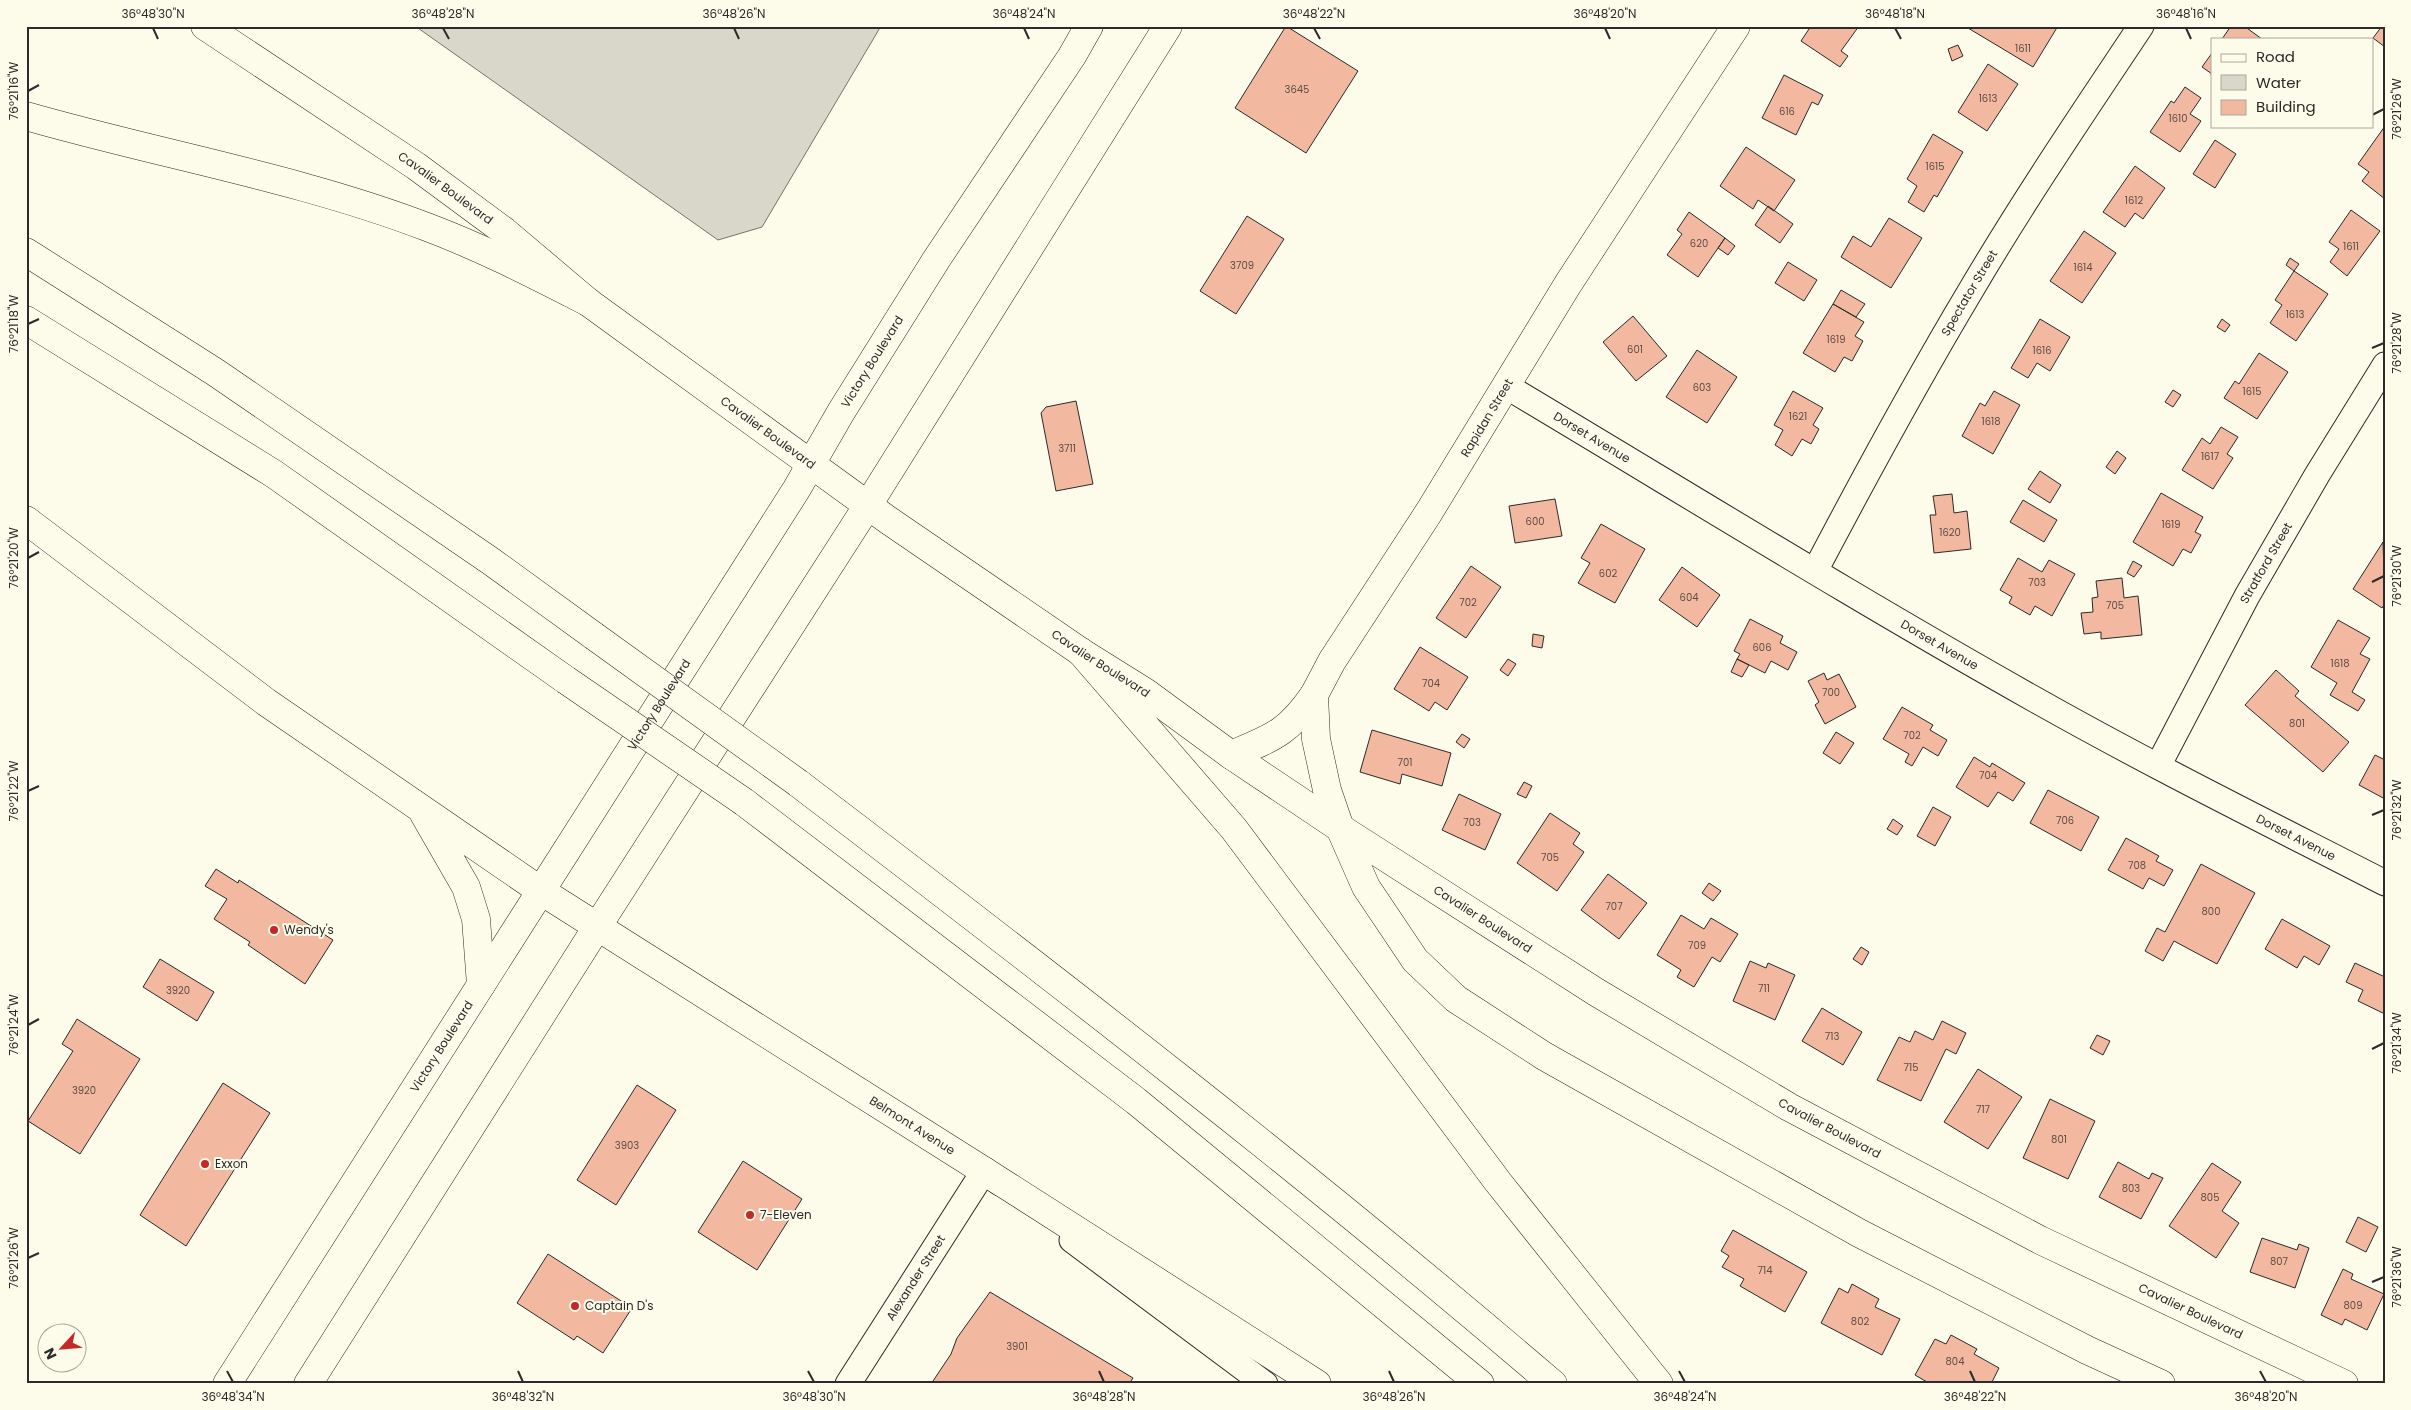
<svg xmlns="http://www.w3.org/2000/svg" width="2411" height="1410" font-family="Poppins,sans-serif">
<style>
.water{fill:#d8d7c9;stroke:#74746e}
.building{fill:#f2b8a0;stroke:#2b2b2b}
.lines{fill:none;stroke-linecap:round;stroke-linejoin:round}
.street-casing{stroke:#2b2b2b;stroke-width:27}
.secondary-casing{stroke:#2b2b2b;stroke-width:29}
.highway-casing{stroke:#2b2b2b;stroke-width:29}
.street{stroke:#fdfbea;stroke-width:25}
.secondary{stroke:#fdfbea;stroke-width:28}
.highway{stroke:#fdfbea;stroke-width:28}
.highway-bridge-casing{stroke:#2b2b2b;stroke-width:29;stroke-linecap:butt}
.highway-bridge{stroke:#fdfbea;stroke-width:28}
.ticks{fill:none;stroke:#2b2b2b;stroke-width:2}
.poi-dot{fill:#c62828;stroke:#fdfbea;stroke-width:2}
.labels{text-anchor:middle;stroke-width:4;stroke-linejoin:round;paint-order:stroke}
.number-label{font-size:10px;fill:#5d4e48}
.street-label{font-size:12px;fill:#2b2b2b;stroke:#fdfbea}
.poi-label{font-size:12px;fill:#2b2b2b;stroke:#fdfbea;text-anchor:start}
.neatline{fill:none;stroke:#2b2b2b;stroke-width:2}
.ticks-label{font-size:12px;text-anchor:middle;fill:#2b2b2b}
</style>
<rect width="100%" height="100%" fill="#fdfbea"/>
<!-- water -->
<path class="water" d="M 415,26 L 881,26 L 762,227 L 718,240 Z"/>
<!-- building -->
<path class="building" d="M 1286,26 L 1358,71 L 1306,153 L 1235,108 Z
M 1811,26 L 1859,26 L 1841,51 L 1848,56 L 1840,67 L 1801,41 Z
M 1969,26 L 2058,26 L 2033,67 L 1968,28 Z
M 2231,26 L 2244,26 L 2262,39 L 2222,39 Z
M 2382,26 L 2385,26 L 2385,47 L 2373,38 Z
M 1958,45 L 1963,56 L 1952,61 L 1948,49 Z
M 2212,53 L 2212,74 L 2202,67 Z
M 1988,64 L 2018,84 L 1987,131 L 1958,112 Z
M 1784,75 L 1823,95 L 1818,105 L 1812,102 L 1796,135 L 1762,118 Z
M 2185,87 L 2201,98 L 2190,114 L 2201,121 L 2180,152 L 2150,132 L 2171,101 L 2174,103 Z
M 2385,126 L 2385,199 L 2362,181 L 2369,172 L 2358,164 Z
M 1933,134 L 1963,152 L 1937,197 L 1934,195 L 1924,212 L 1908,202 L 1917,186 L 1907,179 Z
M 2215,140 L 2236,154 L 2215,188 L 2193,174 Z
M 1746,147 L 1795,180 L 1774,211 L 1758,200 L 1753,209 L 1720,186 Z
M 2135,166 L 2165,188 L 2143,219 L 2135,213 L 2125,227 L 2103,212 Z
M 1768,206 L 1793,224 L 1780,243 L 1755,225 Z
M 2351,210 L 2380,231 L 2347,276 L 2330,262 L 2339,249 L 2329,242 Z
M 1689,212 L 1725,238 L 1698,277 L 1667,255 L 1682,234 L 1677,230 Z
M 1247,216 L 1284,239 L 1236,314 L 1200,291 Z
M 1889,218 L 1922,238 L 1891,288 L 1841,257 L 1853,236 L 1871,247 Z
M 2084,231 L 2116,253 L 2082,303 L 2050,281 Z
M 1725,238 L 1735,246 L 1728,255 L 1718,248 Z
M 2290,258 L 2299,264 L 2294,271 L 2286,265 Z
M 1788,262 L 1817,280 L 1804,301 L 1775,283 Z
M 2294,271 L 2328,294 L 2296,341 L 2270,323 L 2282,305 L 2275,300 Z
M 1841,290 L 1865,304 L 1856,317 L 1833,304 Z
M 1833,304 L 1864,322 L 1855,336 L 1863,341 L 1852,361 L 1844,357 L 1835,372 L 1803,353 Z
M 1633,316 L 1667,356 L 1636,381 L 1603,342 Z
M 2040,319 L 2070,337 L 2050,371 L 2037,363 L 2028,378 L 2011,368 Z
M 2222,319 L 2230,325 L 2225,332 L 2217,327 Z
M 1697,350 L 1737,377 L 1707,423 L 1666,397 Z
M 2259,353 L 2288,372 L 2257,419 L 2224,398 L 2235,381 L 2239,384 Z
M 2173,390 L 2181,395 L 2173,407 L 2165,402 Z
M 1793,391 L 1823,408 L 1813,425 L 1819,429 L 1811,444 L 1802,439 L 1792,456 L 1775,445 L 1783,430 L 1774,425 Z
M 1994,391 L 2020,405 L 1993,454 L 1962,436 L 1980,403 L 1985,406 Z
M 1076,401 L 1093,484 L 1056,491 L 1041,413 L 1046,407 Z
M 2221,427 L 2238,437 L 2227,454 L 2233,458 L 2213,489 L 2182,470 L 2202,438 L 2210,444 Z
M 2117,451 L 2126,458 L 2115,474 L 2106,467 Z
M 2040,471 L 2061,485 L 2050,503 L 2028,489 Z
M 2161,493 L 2203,517 L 2195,532 L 2201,535 L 2191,553 L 2183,549 L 2173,566 L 2133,542 Z
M 1952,494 L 1954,513 L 1967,511 L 1971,549 L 1934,553 L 1930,515 L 1936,515 L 1933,496 Z
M 1555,499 L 1562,536 L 1515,543 L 1509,506 Z
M 2023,500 L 2057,520 L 2044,542 L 2010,522 Z
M 1601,524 L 1645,549 L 1615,603 L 1578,583 L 1590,563 L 1581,558 Z
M 2383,542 L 2385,603 L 2382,608 L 2353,589 Z
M 2018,558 L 2042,572 L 2049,560 L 2075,574 L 2052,616 L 2035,606 L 2030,615 L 2009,603 L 2012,597 L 2000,590 Z
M 2133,561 L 2142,566 L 2134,577 L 2127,573 Z
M 1471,566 L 1501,587 L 1466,638 L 1436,618 Z
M 1682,567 L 1720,595 L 1697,627 L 1659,600 Z
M 2122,578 L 2124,598 L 2138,596 L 2142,635 L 2101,639 L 2101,632 L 2084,634 L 2081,613 L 2093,612 L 2092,598 L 2098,597 L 2096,581 Z
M 1750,619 L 1783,636 L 1780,643 L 1797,652 L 1788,670 L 1771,661 L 1765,673 L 1737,659 L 1740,654 L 1734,651 Z
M 2338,620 L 2370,638 L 2360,654 L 2370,659 L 2352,692 L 2365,700 L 2358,711 L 2330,695 L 2337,683 L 2311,667 Z
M 1533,634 L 1544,636 L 1542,648 L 1532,646 Z
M 1420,647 L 1468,677 L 1447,710 L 1435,702 L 1429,711 L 1394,689 Z
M 1508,659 L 1516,664 L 1508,676 L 1500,670 Z
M 1737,659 L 1749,665 L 1742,677 L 1731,672 Z
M 2276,670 L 2299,691 L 2295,696 L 2349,742 L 2323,772 L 2245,705 Z
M 1824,673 L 1827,680 L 1839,674 L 1856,707 L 1825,724 L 1815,705 L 1819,702 L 1808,681 Z
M 1902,707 L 1933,725 L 1930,730 L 1947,740 L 1938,756 L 1923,747 L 1912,766 L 1905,762 L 1909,754 L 1883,739 Z
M 1372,730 L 1451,753 L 1442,786 L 1402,774 L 1400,784 L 1360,772 Z
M 1836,732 L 1854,743 L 1840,764 L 1823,753 Z
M 1462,734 L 1470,739 L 1464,748 L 1456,742 Z
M 2375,755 L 2385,760 L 2385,799 L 2359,785 Z
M 1974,757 L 1990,767 L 1992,763 L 2025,783 L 2013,801 L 1998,792 L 1988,807 L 1956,787 Z
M 1524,782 L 1532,786 L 1526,798 L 1517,794 Z
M 2048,790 L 2099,817 L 2081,851 L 2030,823 Z
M 1459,794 L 1501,814 L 1485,850 L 1442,830 Z
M 1933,807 L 1951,817 L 1935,846 L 1917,836 Z
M 1550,813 L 1580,833 L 1573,844 L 1584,852 L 1557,891 L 1517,863 Z
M 1893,819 L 1903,826 L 1897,835 L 1887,829 Z
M 2126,838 L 2159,856 L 2156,861 L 2173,870 L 2164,886 L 2149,878 L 2143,889 L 2108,870 Z
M 2201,864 L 2255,893 L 2217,964 L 2174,941 L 2163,961 L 2145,951 L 2157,928 L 2165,932 Z
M 216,869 L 238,883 L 239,880 L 333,940 L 305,984 L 248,945 L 250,942 L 214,919 L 227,899 L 205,886 Z
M 1608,874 L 1647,903 L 1619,939 L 1581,910 Z
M 1709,883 L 1721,891 L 1713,901 L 1702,893 Z
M 1681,915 L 1704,929 L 1711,918 L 1738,934 L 1720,962 L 1712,957 L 1694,987 L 1677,977 L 1681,970 L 1657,955 Z
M 2282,919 L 2330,946 L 2319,965 L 2304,956 L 2297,968 L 2265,949 Z
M 1861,947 L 1869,952 L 1862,965 L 1853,959 Z
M 160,959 L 214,992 L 197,1021 L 143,987 Z
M 1750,961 L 1766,968 L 1768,963 L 1795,975 L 1775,1020 L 1733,1001 Z
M 2355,963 L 2385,977 L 2385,1014 L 2358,1001 L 2363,990 L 2346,982 Z
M 1822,1008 L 1862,1032 L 1843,1065 L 1802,1041 Z
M 77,1019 L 140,1059 L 80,1154 L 28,1121 L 73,1051 L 62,1044 Z
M 1942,1021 L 1966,1033 L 1956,1054 L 1946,1049 L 1921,1101 L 1877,1080 L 1899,1037 L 1910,1042 L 1915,1031 L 1933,1040 Z
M 2097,1035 L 2110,1041 L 2103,1055 L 2090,1048 Z
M 1978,1069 L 2022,1097 L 1988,1149 L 1944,1122 Z
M 223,1083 L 270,1113 L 186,1246 L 140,1215 Z
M 637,1085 L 676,1110 L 616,1205 L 577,1180 Z
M 2050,1099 L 2095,1121 L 2068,1179 L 2023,1158 Z
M 743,1161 L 802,1199 L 757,1270 L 698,1232 Z
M 2118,1162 L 2149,1179 L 2152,1173 L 2163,1178 L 2141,1219 L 2099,1197 Z
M 2212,1163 L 2241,1182 L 2222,1211 L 2239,1223 L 2216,1258 L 2169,1226 Z
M 2358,1217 L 2378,1227 L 2366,1252 L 2346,1242 Z
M 1733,1230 L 1807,1272 L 1785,1312 L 1740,1286 L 1744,1279 L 1722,1267 L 1729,1256 L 1721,1251 Z
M 2262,1238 L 2297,1250 L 2299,1244 L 2309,1248 L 2295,1288 L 2250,1272 Z
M 548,1254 L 632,1308 L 603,1353 L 577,1336 L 574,1340 L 517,1303 Z
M 2343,1269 L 2353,1274 L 2351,1279 L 2384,1294 L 2367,1330 L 2345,1319 L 2342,1325 L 2321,1315 Z
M 1852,1284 L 1879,1299 L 1875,1307 L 1900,1319 L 1882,1355 L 1821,1323 L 1839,1288 L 1848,1293 Z
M 990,1292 L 1133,1378 L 1129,1384 L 931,1384 L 951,1354 L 957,1338 Z
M 1951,1335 L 1977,1349 L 1974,1354 L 1999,1368 L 1991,1384 L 1926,1384 L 1927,1382 L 1915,1375 L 1935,1339 L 1946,1344 Z"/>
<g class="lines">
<!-- street casing -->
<g class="street-casing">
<g id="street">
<path id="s1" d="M 1506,386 C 1682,491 1856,599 2034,699 C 2149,764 2268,823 2385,883"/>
<path id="s2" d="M 1815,571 C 1865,476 1916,382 1971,290 C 2024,200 2083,113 2141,26"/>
<path id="s3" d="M 2158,766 L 2247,596 L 2317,475 L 2385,365"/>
<path d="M 1072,1240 L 1265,1384"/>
<path id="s4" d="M 848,1384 L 984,1171 L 1000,1183"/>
</g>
</g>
<!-- secondary casing -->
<g class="secondary-casing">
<g id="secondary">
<path id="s5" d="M 205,26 L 416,166 L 504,231 L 588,302 L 888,520 L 1081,652 L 1145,692 L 1231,755 L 1340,828 L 1596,992 L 1789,1107 L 2040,1240 L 2344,1384"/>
<path d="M 1736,26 L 1568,284 L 1429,512 L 1332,661 L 1314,695 L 1316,739 L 1327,790 L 1340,828 L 1366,887 L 1415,960 L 1456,999 L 1544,1056 L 1859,1233 L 2087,1350 L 2161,1384"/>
<path d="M 1231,755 C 1272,738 1288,733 1314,695"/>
<path id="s6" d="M 541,891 L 984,1171"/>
<path id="s7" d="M 227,1384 L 796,490 L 841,412 L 936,260 L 1072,56 L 1089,26"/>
<path d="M 308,1384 L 597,927 L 868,505 L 1168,26"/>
</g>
</g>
<!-- highway casing -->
<g class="highway-casing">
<path id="highway" d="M 26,116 C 158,154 299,178 427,227 C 483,248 535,275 588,302
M 26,252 L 215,372 L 492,562 L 594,636
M 26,320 L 274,474 L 566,680
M 26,520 L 266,702 L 541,891
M 1081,652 L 1234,829 L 1498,1182 L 1659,1384
M 798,783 C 1054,978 1309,1175 1553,1384
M 744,802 L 1136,1101 L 1480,1384
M 424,814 L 466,887 L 476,919 L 481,985
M 984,1171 L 1317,1384"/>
</g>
<!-- street -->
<use href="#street" class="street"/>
<!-- secondary -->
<use href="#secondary" class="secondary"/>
<!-- highway -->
<use href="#highway" class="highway"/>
<!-- highway-bridge casing -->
<g class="highway-bridge-casing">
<path id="highway-bridge" d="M 594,636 L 798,783
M 566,680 L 744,802"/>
</g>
<!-- highway-bridge -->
<use href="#highway-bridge" class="highway-bridge"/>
</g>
<!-- ticks -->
<path class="ticks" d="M 153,28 L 158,39M 443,28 L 449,39M 734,28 L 739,39M 1024,28 L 1029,39M 1314,28 L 1320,39M 1605,28 L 1610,39M 1895,28 L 1901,39M 2186,28 L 2191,39M 28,91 L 39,85M 2372,115 L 2384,109M 28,324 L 39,319M 2372,348 L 2384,343M 28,558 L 39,552M 2372,582 L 2384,576M 28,791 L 39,786M 2372,815 L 2384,810M 28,1025 L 39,1019M 2372,1049 L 2384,1043M 28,1258 L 39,1253M 2372,1282 L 2384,1277M 227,1371 L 233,1382M 518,1371 L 523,1382M 808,1371 L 814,1382M 1099,1371 L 1104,1382M 1389,1371 L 1394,1382M 1679,1371 L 1685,1382M 1970,1371 L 1975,1382M 2260,1371 L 2266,1382"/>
<!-- markers -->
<g class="poi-dot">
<circle cx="274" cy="930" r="5"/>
<circle cx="205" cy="1164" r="5"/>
<circle cx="750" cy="1215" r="5"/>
<circle cx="575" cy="1306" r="5"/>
</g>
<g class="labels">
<!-- number labels -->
<g class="number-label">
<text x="2023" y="52">1611</text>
<text x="1297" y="93">3645</text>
<text x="1988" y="102">1613</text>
<text x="1787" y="115">616</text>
<text x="2178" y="122">1610</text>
<text x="1935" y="170">1615</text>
<text x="2134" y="204">1612</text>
<text x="1699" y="247">620</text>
<text x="2351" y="250">1611</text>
<text x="1242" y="269">3709</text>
<text x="2083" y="271">1614</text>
<text x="2295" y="318">1613</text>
<text x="1836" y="343">1619</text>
<text x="1635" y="353">601</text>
<text x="2042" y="354">1616</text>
<text x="1702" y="391">603</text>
<text x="2252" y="395">1615</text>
<text x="1798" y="420">1621</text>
<text x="1991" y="425">1618</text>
<text x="1067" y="452">3711</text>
<text x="2210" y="460">1617</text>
<text x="1535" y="525">600</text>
<text x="2171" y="528">1619</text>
<text x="1950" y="536">1620</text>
<text x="1608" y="577">602</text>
<text x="2037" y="586">703</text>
<text x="1689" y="601">604</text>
<text x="1468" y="606">702</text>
<text x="2115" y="609">705</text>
<text x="1762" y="651">606</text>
<text x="2340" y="667">1618</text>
<text x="1431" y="687">704</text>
<text x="1831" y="696">700</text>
<text x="2297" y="727">801</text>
<text x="1912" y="739">702</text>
<text x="1405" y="766">701</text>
<text x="1988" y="779">704</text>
<text x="2065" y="824">706</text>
<text x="1472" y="826">703</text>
<text x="1550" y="861">705</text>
<text x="2137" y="869">708</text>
<text x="1614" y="910">707</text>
<text x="2211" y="915">800</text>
<text x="1697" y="949">709</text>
<text x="1764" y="992">711</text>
<text x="178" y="994">3920</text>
<text x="1832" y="1040">713</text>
<text x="1911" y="1071">715</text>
<text x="84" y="1094">3920</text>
<text x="1983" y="1113">717</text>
<text x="2059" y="1143">801</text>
<text x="627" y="1149">3903</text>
<text x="2131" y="1192">803</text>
<text x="2210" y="1201">805</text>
<text x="2279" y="1265">807</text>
<text x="1765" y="1274">714</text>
<text x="2353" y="1309">809</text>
<text x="1860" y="1325">802</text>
<text x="1017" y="1350">3901</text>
<text x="1955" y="1365">804</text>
</g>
<!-- street labels -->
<g class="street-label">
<text dy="4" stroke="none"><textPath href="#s5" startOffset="290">Cavalier Boulevard</textPath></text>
<text dy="4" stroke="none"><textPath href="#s2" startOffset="318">Spectator Street</textPath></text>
<text dy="4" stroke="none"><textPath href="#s7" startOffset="1209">Victory Boulevard</textPath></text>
<text transform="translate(1487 418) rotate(-59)" y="4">Rapidan Street</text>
<text dy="4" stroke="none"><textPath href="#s5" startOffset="695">Cavalier Boulevard</textPath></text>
<text dy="4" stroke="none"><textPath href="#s1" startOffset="100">Dorset Avenue</textPath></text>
<text dy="4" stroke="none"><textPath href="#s3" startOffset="230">Stratford Street</textPath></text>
<text dy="4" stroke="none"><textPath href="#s1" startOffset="505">Dorset Avenue</textPath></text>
<text dy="4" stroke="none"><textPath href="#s5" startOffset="1100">Cavalier Boulevard</textPath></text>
<text dy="4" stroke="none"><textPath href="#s7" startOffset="805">Victory Boulevard</textPath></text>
<text dy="4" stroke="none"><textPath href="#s1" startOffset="910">Dorset Avenue</textPath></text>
<text dy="4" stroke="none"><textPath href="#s5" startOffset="1560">Cavalier Boulevard</textPath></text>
<text dy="4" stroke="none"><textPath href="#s7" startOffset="400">Victory Boulevard</textPath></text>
<text dy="4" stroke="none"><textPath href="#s6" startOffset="439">Belmont Avenue</textPath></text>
<text dy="4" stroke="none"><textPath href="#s5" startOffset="1965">Cavalier Boulevard</textPath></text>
<text dy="4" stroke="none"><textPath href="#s4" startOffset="126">Alexander Street</textPath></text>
<text dy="4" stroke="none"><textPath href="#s5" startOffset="2370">Cavalier Boulevard</textPath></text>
</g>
<!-- poi labels -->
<g class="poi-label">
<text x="284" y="934">Wendy's</text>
<text x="215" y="1168">Exxon</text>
<text x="760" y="1219">7-Eleven</text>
<text x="585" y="1310">Captain D's</text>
</g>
</g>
<!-- border -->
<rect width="2411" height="1410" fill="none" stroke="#fdfbea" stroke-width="55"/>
<!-- legend -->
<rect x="2211" y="38" width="162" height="90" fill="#fdfbea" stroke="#a9a89e"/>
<rect x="2221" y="54" width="25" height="8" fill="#fdfbea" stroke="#a9a89e"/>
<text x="2256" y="62" font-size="15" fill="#2b2b2b">Road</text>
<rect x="2221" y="75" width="25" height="15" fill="#d8d7c9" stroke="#a9a89e"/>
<text x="2256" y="88" font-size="15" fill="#2b2b2b">Water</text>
<rect x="2221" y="100" width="25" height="15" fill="#f2b8a0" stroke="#a9a89e"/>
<text x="2256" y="112" font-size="15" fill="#2b2b2b">Building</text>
<!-- north arrow -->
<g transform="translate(62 1348) rotate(244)"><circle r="24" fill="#fdfbea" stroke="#a9a89e"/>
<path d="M0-4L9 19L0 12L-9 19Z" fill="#c62828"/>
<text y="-8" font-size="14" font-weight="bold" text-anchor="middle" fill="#2b2b2b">N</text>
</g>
<rect x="28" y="28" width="2356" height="1354" class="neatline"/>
<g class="ticks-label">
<text x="153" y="18">36°48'30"N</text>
<text x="443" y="18">36°48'28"N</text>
<text x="734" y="18">36°48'26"N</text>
<text x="1024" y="18">36°48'24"N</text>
<text x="1314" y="18">36°48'22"N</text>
<text x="1605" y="18">36°48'20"N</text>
<text x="1895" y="18">36°48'18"N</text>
<text x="2186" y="18">36°48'16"N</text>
<text transform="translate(14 91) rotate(-90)" y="4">76°21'16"W</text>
<text transform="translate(2397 109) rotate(-90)" y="4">76°21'26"W</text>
<text transform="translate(14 324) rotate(-90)" y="4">76°21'18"W</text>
<text transform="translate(2397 343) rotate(-90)" y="4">76°21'28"W</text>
<text transform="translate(14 558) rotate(-90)" y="4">76°21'20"W</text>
<text transform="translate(2397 576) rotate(-90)" y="4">76°21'30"W</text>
<text transform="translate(14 791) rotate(-90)" y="4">76°21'22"W</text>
<text transform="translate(2397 810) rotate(-90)" y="4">76°21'32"W</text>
<text transform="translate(14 1025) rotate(-90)" y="4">76°21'24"W</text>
<text transform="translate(2397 1043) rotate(-90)" y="4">76°21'34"W</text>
<text transform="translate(14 1258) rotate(-90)" y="4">76°21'26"W</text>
<text transform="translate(2397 1277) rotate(-90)" y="4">76°21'36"W</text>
<text x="233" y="1401">36°48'34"N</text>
<text x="523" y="1401">36°48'32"N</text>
<text x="814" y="1401">36°48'30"N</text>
<text x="1104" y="1401">36°48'28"N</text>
<text x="1394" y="1401">36°48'26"N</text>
<text x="1685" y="1401">36°48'24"N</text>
<text x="1975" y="1401">36°48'22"N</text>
<text x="2266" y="1401">36°48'20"N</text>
</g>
</svg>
